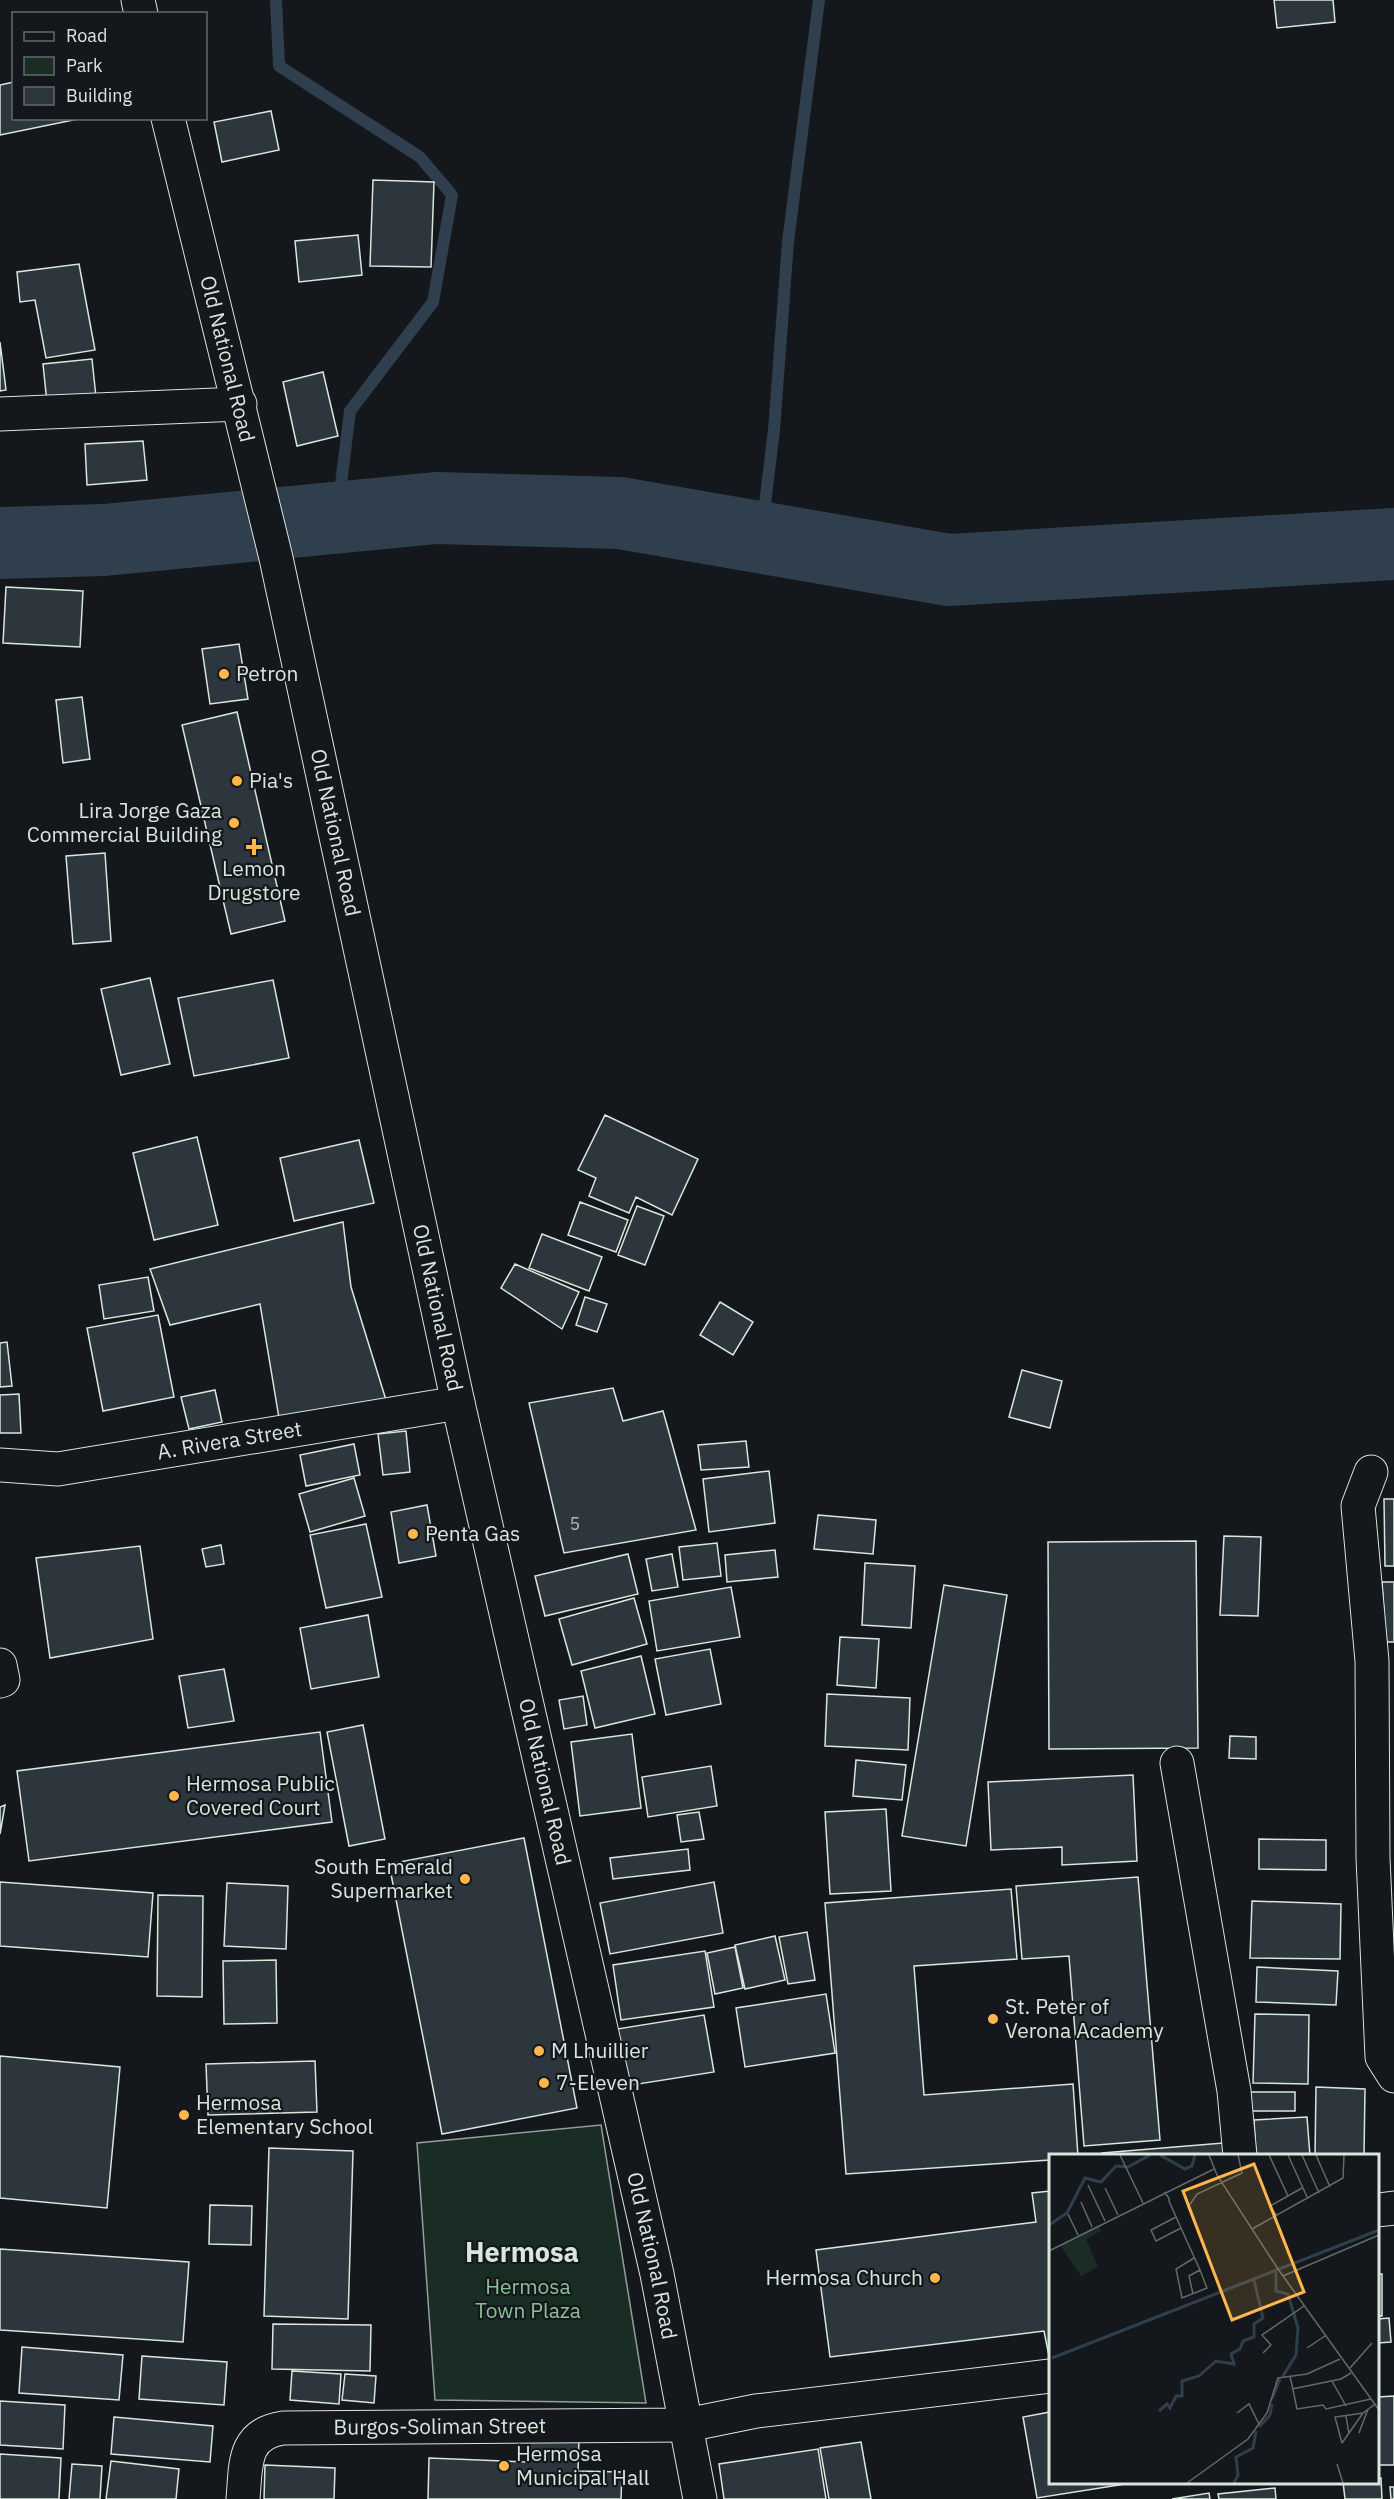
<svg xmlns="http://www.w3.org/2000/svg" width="1394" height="2499" font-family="'IBM Plex Sans',sans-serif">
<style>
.green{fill:#1a2d24;stroke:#939e99;stroke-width:1.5}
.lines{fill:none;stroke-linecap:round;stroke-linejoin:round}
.stream{stroke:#2f3f4d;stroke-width:12}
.river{stroke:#2f3f4d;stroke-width:72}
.building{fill:#2c363c;stroke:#d8e6dc;stroke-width:1.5}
.minor-casing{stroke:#d8e6dc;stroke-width:35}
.major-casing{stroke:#d8e6dc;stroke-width:35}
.minor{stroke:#14181c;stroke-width:33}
.major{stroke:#14181c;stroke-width:33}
.poi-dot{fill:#ffb74d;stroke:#14181c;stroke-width:2}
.labels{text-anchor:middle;stroke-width:4.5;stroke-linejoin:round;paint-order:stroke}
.number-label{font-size:18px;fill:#adbab4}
.street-label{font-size:21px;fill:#d8e6dc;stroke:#14181c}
.poi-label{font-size:21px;fill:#d8e6dc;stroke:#14181c;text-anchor:start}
.park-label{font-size:21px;fill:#8ac095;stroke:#14181c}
.district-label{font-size:27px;font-weight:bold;fill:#d8e6dc;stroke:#14181c}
.inset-river{fill:none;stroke:#2f3f4d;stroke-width:3}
.inset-road{fill:none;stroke:#626a69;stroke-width:1.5}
.view{fill:#ffb74d;fill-opacity:0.15;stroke:#ffb74d;stroke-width:3}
.inset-edge{fill:none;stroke:#d8e6dc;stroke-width:3}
</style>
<rect width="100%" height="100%" fill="#14181c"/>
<!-- green -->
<path class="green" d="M 601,2125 L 646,2403 L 435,2400 L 417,2143 Z"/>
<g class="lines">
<!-- stream -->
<path class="stream" d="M 276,0 L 279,66 L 420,157 L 452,195 L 433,302 L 350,411 L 337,517
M 761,537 L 774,430 L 788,242 L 819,0"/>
<!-- river -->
<path class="river" d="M 0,543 L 104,540 L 436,508 L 620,513 L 949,570 L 1394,544"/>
</g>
<!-- building -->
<path class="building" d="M 1274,0 L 1333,0 L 1335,22 L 1277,28 Z
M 14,82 L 14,118 L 83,118 L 0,135 L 0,85 Z
M 271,111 L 279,150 L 222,162 L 214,122 Z
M 373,180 L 434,182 L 431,267 L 370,266 Z
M 358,235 L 362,275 L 299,282 L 295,241 Z
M 79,264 L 95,350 L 46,358 L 35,300 L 20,302 L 17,272 Z
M 0,342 L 6,390 L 0,391 Z
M 92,359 L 96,397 L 47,403 L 43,364 Z
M 323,372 L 338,436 L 297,446 L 283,382 Z
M 143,441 L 147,480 L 87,485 L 85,444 Z
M 6,587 L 83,591 L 80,647 L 3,643 Z
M 239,644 L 248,699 L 210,704 L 202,649 Z
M 82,697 L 90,759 L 63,763 L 56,700 Z
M 237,712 L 285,921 L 231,934 L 182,725 Z
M 105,853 L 111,941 L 73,944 L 66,856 Z
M 150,978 L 170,1064 L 121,1075 L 101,989 Z
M 273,980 L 289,1058 L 194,1076 L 178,998 Z
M 605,1115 L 698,1159 L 672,1215 L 636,1197 L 629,1213 L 589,1196 L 596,1178 L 578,1170 Z
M 197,1137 L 218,1225 L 154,1240 L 133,1153 Z
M 359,1140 L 374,1203 L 294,1221 L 280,1158 Z
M 580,1202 L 628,1220 L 616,1252 L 568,1235 Z
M 637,1206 L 664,1216 L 645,1265 L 618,1255 Z
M 343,1222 L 351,1287 L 386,1400 L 279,1418 L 260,1304 L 170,1325 L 150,1269 Z
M 542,1234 L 602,1257 L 589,1291 L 529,1268 Z
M 515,1264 L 579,1292 L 562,1329 L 501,1288 Z
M 148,1277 L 154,1311 L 104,1319 L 99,1285 Z
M 585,1297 L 607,1304 L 597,1332 L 576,1325 Z
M 720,1302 L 753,1322 L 733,1355 L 700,1335 Z
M 158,1315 L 174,1397 L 103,1411 L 87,1328 Z
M 7,1342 L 12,1386 L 0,1387 L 0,1343 Z
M 1022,1370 L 1062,1381 L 1050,1428 L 1009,1417 Z
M 613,1388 L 623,1421 L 663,1411 L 696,1530 L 564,1553 L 529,1403 Z
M 215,1390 L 222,1422 L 189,1429 L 181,1397 Z
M 19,1394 L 21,1433 L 0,1433 L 0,1395 Z
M 406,1431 L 410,1472 L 383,1475 L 378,1434 Z
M 746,1441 L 749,1467 L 701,1470 L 698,1445 Z
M 354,1444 L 360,1475 L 306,1486 L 300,1455 Z
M 769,1471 L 775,1523 L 709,1532 L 703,1479 Z
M 354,1478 L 365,1516 L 310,1532 L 299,1494 Z
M 1384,1499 L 1394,1499 L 1394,1566 L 1385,1566 Z
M 427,1505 L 436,1556 L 399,1563 L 391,1512 Z
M 818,1515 L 876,1520 L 873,1554 L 814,1549 Z
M 366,1524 L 382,1597 L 326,1608 L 310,1535 Z
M 1224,1536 L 1261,1537 L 1258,1616 L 1220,1615 Z
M 1196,1541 L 1198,1748 L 1049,1749 L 1048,1542 Z
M 717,1543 L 721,1576 L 683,1580 L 679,1547 Z
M 221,1545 L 224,1564 L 206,1567 L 202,1549 Z
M 140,1546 L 153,1639 L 50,1658 L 36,1558 Z
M 775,1550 L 778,1577 L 727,1582 L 725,1555 Z
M 628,1554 L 638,1594 L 545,1616 L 535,1576 Z
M 672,1554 L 678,1587 L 652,1591 L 646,1559 Z
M 865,1563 L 915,1566 L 911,1628 L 862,1625 Z
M 1382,1582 L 1394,1582 L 1394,1642 L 1386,1642 Z
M 944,1585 L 1007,1595 L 966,1846 L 902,1836 Z
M 731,1587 L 740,1637 L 657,1651 L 649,1601 Z
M 634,1598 L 647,1644 L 572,1665 L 559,1619 Z
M 368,1615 L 379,1677 L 311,1689 L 300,1628 Z
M 840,1637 L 879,1639 L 876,1688 L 837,1685 Z
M 710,1649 L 721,1704 L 666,1715 L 655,1659 Z
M 641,1656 L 655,1714 L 595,1728 L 581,1671 Z
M 224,1669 L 234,1721 L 188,1728 L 179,1676 Z
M 827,1694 L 910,1698 L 908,1750 L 825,1746 Z
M 583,1696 L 587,1725 L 564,1729 L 559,1700 Z
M 363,1725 L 385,1839 L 349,1846 L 327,1732 Z
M 320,1732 L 332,1822 L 29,1861 L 17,1771 Z
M 632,1734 L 641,1808 L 580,1816 L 571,1742 Z
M 1230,1736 L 1256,1737 L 1256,1759 L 1229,1758 Z
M 856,1760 L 906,1765 L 902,1800 L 853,1796 Z
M 711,1766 L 717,1806 L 648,1817 L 642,1777 Z
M 1133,1775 L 1137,1861 L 1062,1865 L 1062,1847 L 991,1850 L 988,1782 Z
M 5,1805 L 0,1834 L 0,1807 Z
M 886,1809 L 891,1891 L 830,1894 L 825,1812 Z
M 699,1812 L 704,1839 L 681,1842 L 677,1815 Z
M 524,1838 L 577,2108 L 442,2134 L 389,1864 Z
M 1259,1839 L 1326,1840 L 1326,1870 L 1259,1869 Z
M 688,1849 L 690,1870 L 613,1879 L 610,1858 Z
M 1138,1877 L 1160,2140 L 1084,2146 L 1069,1956 L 1022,1959 L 1016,1886 Z
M 0,1882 L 153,1893 L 148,1957 L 0,1946 Z
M 714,1882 L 723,1933 L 610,1954 L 600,1903 Z
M 227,1883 L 288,1886 L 286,1949 L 224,1946 Z
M 1011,1889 L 1017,1959 L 914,1966 L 924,2095 L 1073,2084 L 1078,2156 L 1050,2156 L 1050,2160 L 846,2174 L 825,1903 Z
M 158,1895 L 203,1896 L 202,1997 L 157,1996 Z
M 1252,1901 L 1341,1904 L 1340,1959 L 1250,1958 Z
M 807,1932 L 815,1980 L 788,1984 L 779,1937 Z
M 775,1936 L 785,1980 L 745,1989 L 735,1945 Z
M 735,1947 L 743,1988 L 715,1994 L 707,1953 Z
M 705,1951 L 714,2007 L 621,2020 L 613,1965 Z
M 276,1960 L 277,2023 L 224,2024 L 223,1961 Z
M 1257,1967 L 1338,1971 L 1336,2005 L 1256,2002 Z
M 826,1994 L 835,2053 L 745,2067 L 736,2008 Z
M 1255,2014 L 1309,2015 L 1308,2084 L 1253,2083 Z
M 704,2015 L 714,2072 L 626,2086 L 617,2029 Z
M 0,2056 L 120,2067 L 107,2208 L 0,2198 Z
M 315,2061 L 317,2112 L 208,2115 L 206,2064 Z
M 1316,2087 L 1365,2089 L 1364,2156 L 1315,2156 Z
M 1248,2092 L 1295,2092 L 1295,2111 L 1248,2111 Z
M 1307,2117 L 1310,2156 L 1256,2156 L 1254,2120 Z
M 1223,2143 L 1224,2156 L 1102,2156 L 1102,2153 Z
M 269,2148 L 353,2151 L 348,2319 L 264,2316 Z
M 1050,2191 L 1050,2361 L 1044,2331 L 830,2357 L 816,2250 L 1036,2222 L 1032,2193 Z
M 210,2205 L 252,2206 L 251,2245 L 209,2244 Z
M 0,2249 L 189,2262 L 183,2342 L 0,2330 Z
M 1378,2274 L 1382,2274 L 1382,2316 L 1378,2316 Z
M 1389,2318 L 1391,2342 L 1378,2343 L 1378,2319 Z
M 273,2324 L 371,2325 L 370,2371 L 272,2369 Z
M 22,2347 L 123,2355 L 119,2400 L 19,2393 Z
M 142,2356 L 227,2362 L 224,2405 L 139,2399 Z
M 292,2371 L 341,2374 L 339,2404 L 290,2400 Z
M 345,2374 L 376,2376 L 374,2403 L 342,2400 Z
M 1394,2396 L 1394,2465 L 1378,2465 L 1378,2397 Z
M 0,2401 L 65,2405 L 63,2449 L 0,2445 Z
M 1050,2412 L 1050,2482 L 1138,2482 L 1037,2498 L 1023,2417 Z
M 114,2417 L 213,2426 L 210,2462 L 111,2454 Z
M 528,2436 L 579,2438 L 578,2471 L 622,2472 L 621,2499 L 428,2499 L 429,2458 L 527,2462 Z
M 861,2442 L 871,2499 L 829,2499 L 820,2448 Z
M 818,2449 L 826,2499 L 724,2499 L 719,2464 Z
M 0,2454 L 61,2458 L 59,2499 L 0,2499 Z
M 111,2461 L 179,2469 L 176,2499 L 106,2499 Z
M 72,2464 L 102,2466 L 100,2499 L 69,2499 Z
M 265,2465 L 335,2468 L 334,2499 L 264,2499 Z
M 1381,2478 L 1382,2499 L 1345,2499 L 1343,2482 L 1378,2482 L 1378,2479 Z
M 1390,2487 L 1394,2487 L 1394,2499 L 1391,2499 Z
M 1275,2488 L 1276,2499 L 1219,2499 L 1218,2494 Z
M 1209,2493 L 1210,2499 L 1172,2499 Z"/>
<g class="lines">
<!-- minor casing -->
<g class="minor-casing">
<g id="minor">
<path d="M 0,414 L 240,404"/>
<path id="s1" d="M 0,1465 L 58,1469 L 458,1403"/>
<path d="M 1371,1472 L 1358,1506 L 1372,1661 L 1373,1858 L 1382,2057 L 1394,2076"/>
<path d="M 0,1665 L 3,1680 L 0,1681"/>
<path d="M 1177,1763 L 1234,2091 L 1240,2156"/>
<path d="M 1378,2210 L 1394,2208"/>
<path id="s2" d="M 243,2499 C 246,2466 242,2434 283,2428 L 687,2425 L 756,2411 L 1050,2376"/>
</g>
</g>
<!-- major casing -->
<g class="major-casing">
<g id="major">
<path d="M 138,0 L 141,14"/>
<path id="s3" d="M 168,118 L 276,558 L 458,1403 L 657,2274 L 700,2499"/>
</g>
</g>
<!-- minor -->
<use href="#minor" class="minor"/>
<!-- major -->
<use href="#major" class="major"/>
</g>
<!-- markers -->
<g class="poi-dot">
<circle cx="224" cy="674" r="6"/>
<circle cx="237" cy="781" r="6"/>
<circle cx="234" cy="823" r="6"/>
<path d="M251 838h6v6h6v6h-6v6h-6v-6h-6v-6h6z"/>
<circle cx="413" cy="1534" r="6"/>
<circle cx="174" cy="1796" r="6"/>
<circle cx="465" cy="1879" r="6"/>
<circle cx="993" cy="2019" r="6"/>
<circle cx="539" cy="2051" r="6"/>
<circle cx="544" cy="2083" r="6"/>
<circle cx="184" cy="2115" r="6"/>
<circle cx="935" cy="2278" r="6"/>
<circle cx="504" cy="2466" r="6"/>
</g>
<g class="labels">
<!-- number labels -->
<g class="number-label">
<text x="575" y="1530">5</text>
</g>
<!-- street labels -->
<g class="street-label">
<text dy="7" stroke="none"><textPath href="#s3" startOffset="248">Old National Road</textPath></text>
<text dy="7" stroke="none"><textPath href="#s3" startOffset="734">Old National Road</textPath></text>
<text dy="7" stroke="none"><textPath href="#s3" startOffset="1220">Old National Road</textPath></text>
<text dy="7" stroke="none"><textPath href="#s1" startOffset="232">A. Rivera Street</textPath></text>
<text dy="7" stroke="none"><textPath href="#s3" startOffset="1706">Old National Road</textPath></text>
<text dy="7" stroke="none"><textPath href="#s3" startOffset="2192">Old National Road</textPath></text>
<text dy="7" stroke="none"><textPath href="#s2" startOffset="248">Burgos-Soliman Street</textPath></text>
</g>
<!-- poi labels -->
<g class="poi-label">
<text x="236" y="681">Petron</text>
<text x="249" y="788">Pia's</text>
<text x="222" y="818" text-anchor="end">Lira Jorge Gaza<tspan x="222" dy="24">Commercial Building</tspan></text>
<text x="254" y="876" text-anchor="middle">Lemon<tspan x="254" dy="24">Drugstore</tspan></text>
<text x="425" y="1541">Penta Gas</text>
<text x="186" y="1791">Hermosa Public<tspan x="186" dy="24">Covered Court</tspan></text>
<text x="453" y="1874" text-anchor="end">South Emerald<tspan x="453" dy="24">Supermarket</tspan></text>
<text x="1005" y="2014">St. Peter of<tspan x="1005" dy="24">Verona Academy</tspan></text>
<text x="551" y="2058">M Lhuillier</text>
<text x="556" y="2090">7-Eleven</text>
<text x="196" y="2110">Hermosa<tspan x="196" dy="24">Elementary School</tspan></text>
<text x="923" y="2285" text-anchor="end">Hermosa Church</text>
<text x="516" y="2461">Hermosa<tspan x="516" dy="24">Municipal Hall</tspan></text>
</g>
<!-- park labels -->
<g class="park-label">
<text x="528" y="2294">Hermosa<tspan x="528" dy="24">Town Plaza</tspan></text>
</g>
<!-- district labels -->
<g class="district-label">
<text x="522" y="2262">Hermosa</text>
</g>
</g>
<!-- overview -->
<g transform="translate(1049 2154)">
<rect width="330" height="330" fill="#14181c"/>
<path d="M 49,71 L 52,77 L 37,85 L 49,113 L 32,122 L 11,91 Z" fill="#1a2d24"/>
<path class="inset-river" d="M 111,1 L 136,15 L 143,12 L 146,1M 0,71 L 18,59 L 36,24 L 52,28 L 67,12 L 79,13 L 101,1M 227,118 L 227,137 L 239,140 L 249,174 L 247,201 L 234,222M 3,204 L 330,76M 223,245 L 231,225M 110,257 L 118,250 L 121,254 L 127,242 L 133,242 L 133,227 L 150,222 L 167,207 L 185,210 L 182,200 L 191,195 L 194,187 L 205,183 L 205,170 L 214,164 L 205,126M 210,273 L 221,261 L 223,250M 185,329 L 189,321 L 187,303 L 204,294 L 207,277"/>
<path class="inset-road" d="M 71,1 L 94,49M 160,1 L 168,21 L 229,115 L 330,256M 220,1 L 239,42M 239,1 L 259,45M 253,1 L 270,39M 267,1 L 281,33M 39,31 L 56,67M 56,34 L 69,61M 115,38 L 120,44 L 120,47 L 132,74 L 151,116 L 158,134 L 133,144 L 127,115 L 145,104M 32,48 L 43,73M 19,60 L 29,81M 228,62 L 221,52 L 253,34M 127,63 L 102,76 L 107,87 L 132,74M 203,75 L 294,24 L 295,1M 155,90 L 139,53 L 148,40 L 193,19 L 189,1M 0,97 L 165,15M 234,122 L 330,81M 144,140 L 140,122 L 151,116M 258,194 L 276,182M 214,199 L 222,191 L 213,181 L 255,152M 301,214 L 323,189M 241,222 L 248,255 L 274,251 L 277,255 L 322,245M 283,227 L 297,252M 243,235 L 292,225 L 302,219M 188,259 L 200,250 L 210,270M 297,262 L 300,280M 310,279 L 319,255M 293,289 L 286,263 L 314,259 L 326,250M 293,289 L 314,259M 288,310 L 294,329M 138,329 L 199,285 L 218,259 L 229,224 L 258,220 L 291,205"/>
<path class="view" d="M 205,10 L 255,138 L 183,166 L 134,37 Z"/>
<rect width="330" height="330" class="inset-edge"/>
</g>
<!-- legend -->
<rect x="12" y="12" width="195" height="108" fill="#14181c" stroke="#626a69" stroke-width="1.5"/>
<rect x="24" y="32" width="30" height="9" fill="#14181c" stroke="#626a69" stroke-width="1.5"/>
<text x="66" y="42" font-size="18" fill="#d8e6dc">Road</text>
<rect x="24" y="57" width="30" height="18" fill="#1a2d24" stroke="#626a69" stroke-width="1.5"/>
<text x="66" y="72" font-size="18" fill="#d8e6dc">Park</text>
<rect x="24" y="87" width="30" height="18" fill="#2c363c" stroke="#626a69" stroke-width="1.5"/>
<text x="66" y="102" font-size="18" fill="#d8e6dc">Building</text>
</svg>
